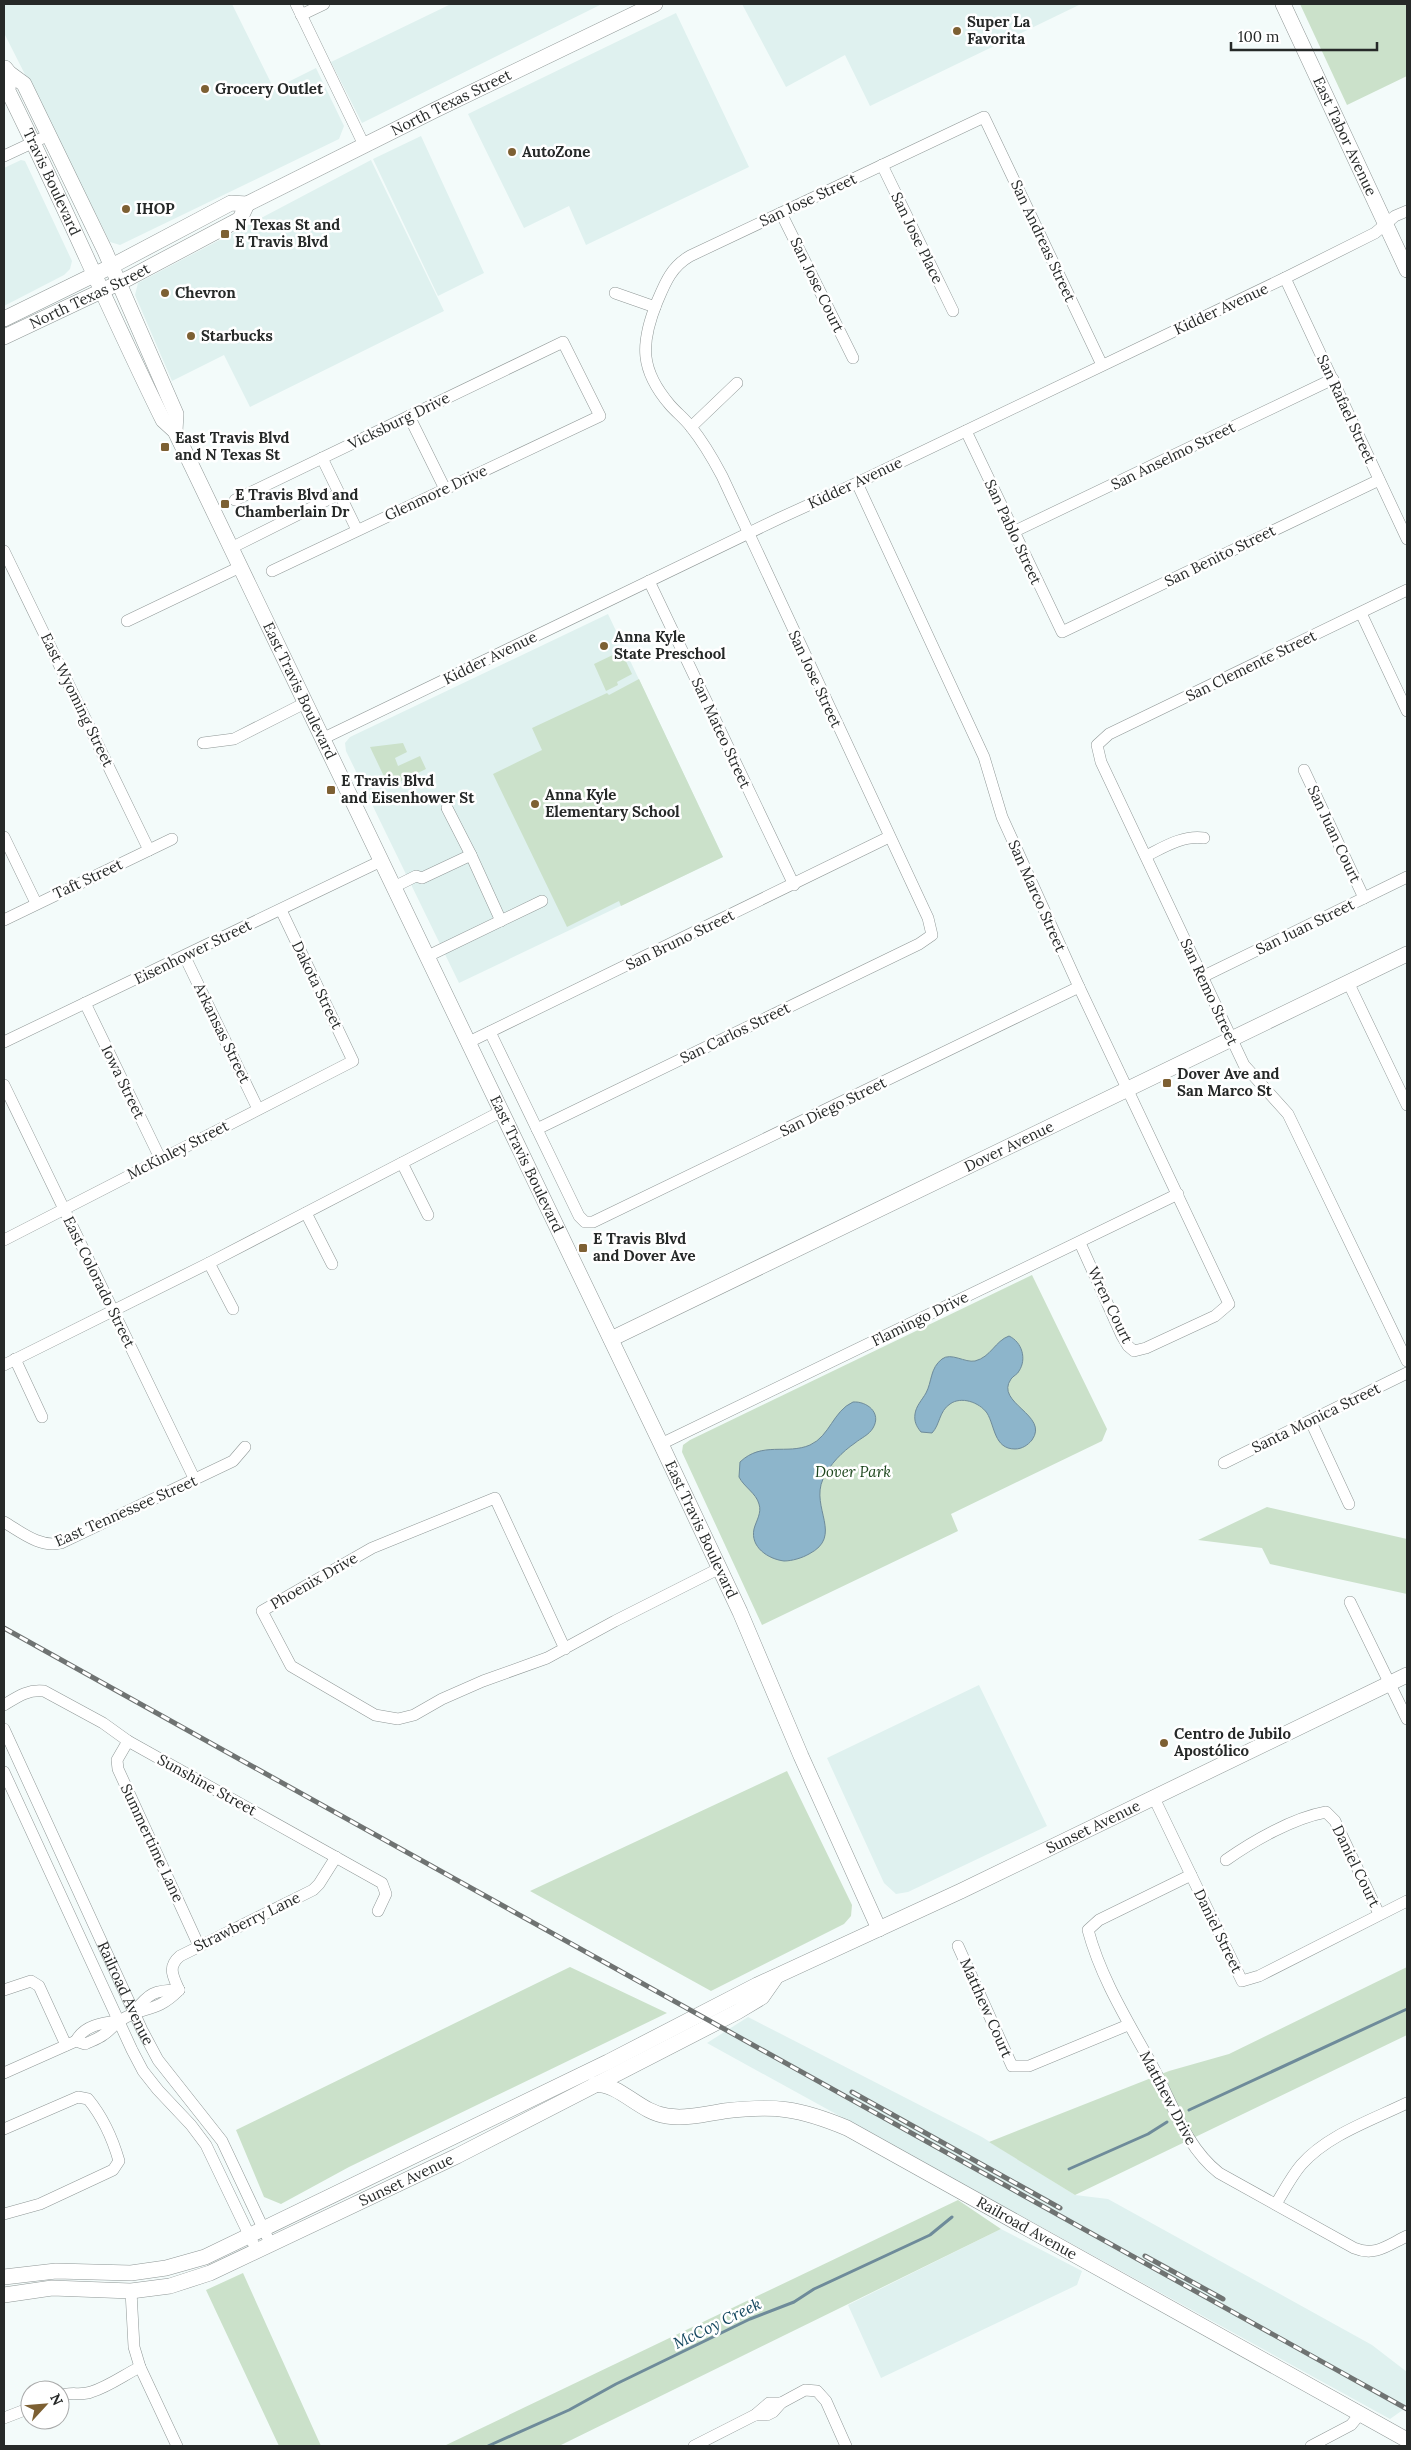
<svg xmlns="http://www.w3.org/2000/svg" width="1411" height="2450" font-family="Lora,serif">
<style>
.built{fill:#dff1ef}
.green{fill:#cbe1ca}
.water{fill:#8db5cb;stroke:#6e8b9a}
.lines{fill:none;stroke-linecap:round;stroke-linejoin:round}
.stream{stroke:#6e8b9a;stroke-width:3}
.minor-casing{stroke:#8f9796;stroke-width:12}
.major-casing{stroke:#8f9796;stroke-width:16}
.minor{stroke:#fff;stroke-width:11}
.major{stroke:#fff;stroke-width:15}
.rail-casing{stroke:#6f7372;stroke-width:5}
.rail{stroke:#fff;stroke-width:3;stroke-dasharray:9;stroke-linecap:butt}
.poi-dot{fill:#7d6033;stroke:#fff;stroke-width:2}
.labels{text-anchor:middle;stroke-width:5;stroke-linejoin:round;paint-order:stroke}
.poi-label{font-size:15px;font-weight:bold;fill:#262928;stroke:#fff;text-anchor:start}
.street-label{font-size:15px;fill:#262928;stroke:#fff}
.park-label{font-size:15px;font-style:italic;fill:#1c451c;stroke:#fff}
.water-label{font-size:16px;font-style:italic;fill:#14475f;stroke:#fff}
</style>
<rect width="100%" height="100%" fill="#f3fbfa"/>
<!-- built -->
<path class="built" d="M 4,4 L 232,4 L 274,89 L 316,68 L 344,126 L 339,139 L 120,245 L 110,242 L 4,33 Z
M 451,4 L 602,4 L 362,123 L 331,62 Z
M 742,4 L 1081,4 L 870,106 L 845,55 L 786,87 Z
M 676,13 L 749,167 L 586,245 L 569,206 L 524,228 L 468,114 Z
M 421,136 L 484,273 L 438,296 L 373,159 Z
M 21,160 L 25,161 L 72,261 L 70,269 L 64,275 L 4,306 L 4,168 Z
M 371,160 L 444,311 L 250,407 L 224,355 L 172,381 L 135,295 L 138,283 Z
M 608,614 L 723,857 L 459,983 L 346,751 L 345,743 L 350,737 Z
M 979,1685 L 1047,1826 L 908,1892 L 896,1894 L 884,1883 L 827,1758 Z
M 748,2017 L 982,2137 L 1075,2195 L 1108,2199 L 1372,2345 L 1407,2372 L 1407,2407 L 1390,2419 L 707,2043 Z
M 1001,2229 L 1082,2271 L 1077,2285 L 881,2378 L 848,2305 Z"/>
<!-- green -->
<path class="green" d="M 1300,4 L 1407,4 L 1407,76 L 1347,105 Z
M 621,651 L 632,674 L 617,682 L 618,685 L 606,691 L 594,664 Z
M 639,679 L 723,857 L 621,906 L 619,901 L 567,927 L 493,774 L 542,750 L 532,728 L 607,693 L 609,695 Z
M 403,743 L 407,752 L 395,758 L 398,766 L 420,756 L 426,769 L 389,787 L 370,747 Z
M 1032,1275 L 1107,1429 L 1102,1441 L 951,1514 L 958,1531 L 762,1625 L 682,1452 L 683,1445 L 690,1440 Z
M 1267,1507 L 1407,1539 L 1407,1594 L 1270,1564 L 1262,1548 L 1198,1540 Z
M 787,1771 L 852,1905 L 851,1916 L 844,1924 L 711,1991 L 530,1891 Z
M 570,1967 L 667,2013 L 349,2167 L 281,2204 L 264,2197 L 236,2130 Z
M 1407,1967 L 1407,2035 L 1075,2195 L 989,2142 L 1169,2071 L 1229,2054 Z
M 958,2200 L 1001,2229 L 559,2446 L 444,2446 Z
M 243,2273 L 321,2446 L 279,2446 L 206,2290 Z"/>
<!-- water -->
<path class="water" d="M 1009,1336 C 1022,1342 1027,1359 1019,1371 C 1018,1374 1013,1376 1011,1379 C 994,1403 1050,1415 1032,1440 C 1028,1445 1022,1449 1015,1449 C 994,1449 995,1426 987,1413 C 979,1402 961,1396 950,1404 C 939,1411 940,1425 932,1433 L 921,1432 C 916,1426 914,1421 915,1414 C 916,1406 922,1400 926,1393 C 932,1382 930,1368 942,1359 C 951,1352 965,1363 975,1361 C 991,1357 995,1341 1009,1336 Z
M 853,1402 C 867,1401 882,1413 873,1428 C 869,1435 861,1438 855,1443 C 842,1452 830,1464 823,1479 C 810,1508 844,1536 809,1554 C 802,1558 792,1561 784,1561 C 768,1559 750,1547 754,1529 C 756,1521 762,1513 759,1504 C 756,1493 744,1487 739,1477 L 740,1462 C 762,1441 787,1455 810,1445 C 830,1436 833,1411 853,1402 Z"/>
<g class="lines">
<!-- stream -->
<path class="stream" d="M 1189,2110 L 1407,2009
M 1069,2169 L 1148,2134 L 1167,2122
M 488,2446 L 569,2410 L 616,2384 L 750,2319 L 794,2302 L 814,2289 L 930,2235 L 952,2217"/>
<!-- minor casing -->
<g class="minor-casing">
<g id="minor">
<path d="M 296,4 L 364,145"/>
<path d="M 301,15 L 324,4"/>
<path d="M 4,156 L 49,135"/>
<path d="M 882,165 L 953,311"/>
<path d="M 781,213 L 853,358"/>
<path d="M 1285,278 L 1407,539"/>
<path d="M 615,293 L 655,307"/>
<path d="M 409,416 L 445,489"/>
<path d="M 691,427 L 737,383"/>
<path d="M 966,431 L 1062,632 L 1379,480"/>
<path d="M 322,458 L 357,530"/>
<path d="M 857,483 L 984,757 L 1002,817 L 1079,987 L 1229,1304 L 1215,1316 L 1146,1348 L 1134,1351 L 1128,1346 L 1122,1336 L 1080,1243"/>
<path d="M 235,500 L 563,342 L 600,416 L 272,571"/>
<path d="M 1013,532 L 1333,379"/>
<path d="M 231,548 L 339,494"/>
<path d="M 4,551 L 149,850"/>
<path d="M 649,581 L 794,885"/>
<path d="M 1407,590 L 1109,734 L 1097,745 L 1101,762 L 1244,1065 L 1288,1114 L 1407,1361"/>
<path d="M 1361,613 L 1407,711"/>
<path d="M 127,621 L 240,567"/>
<path d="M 322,739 L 780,518 L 857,483 L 1285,278 L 1375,233 L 1395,216 L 1407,211"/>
<path d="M 203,743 L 234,739 L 305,703"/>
<path d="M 1304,770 L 1364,898"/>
<path d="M 447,808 L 471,855"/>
<path d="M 4,837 L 36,903"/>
<path d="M 1146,856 C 1164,847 1183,835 1204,838"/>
<path d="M 394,887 L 416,876 L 422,878 L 471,855 L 501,921"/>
<path d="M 4,920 L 172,839"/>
<path d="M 428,956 L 542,901"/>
<path d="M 185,957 L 258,1109"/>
<path d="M 1202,977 L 1407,877"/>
<path d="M 1348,982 L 1407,1105"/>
<path d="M 85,1003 L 161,1160"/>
<path d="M 490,1032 L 579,1216 L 585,1222 L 593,1222 L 1079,987"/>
<path d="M 4,1042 L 381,861"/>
<path d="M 469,1042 L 889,837"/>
<path d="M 4,1085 L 195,1480"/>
<path d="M 537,1129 L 919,944 L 932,935 L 928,918 L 722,476 C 713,459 704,443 691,427 C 685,419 677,413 670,405 C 640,370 640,344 657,302 C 665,283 671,267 690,256 L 984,117 L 1102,365"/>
<path d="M 402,1163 L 428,1215"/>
<path d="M 306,1213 L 332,1264"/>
<path d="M 4,1240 L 353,1061 L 281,910"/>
<path d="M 209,1263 L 233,1309"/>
<path d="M 15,1359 L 42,1417"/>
<path d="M 4,1365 L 209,1263 L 502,1111"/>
<path d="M 1311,1422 L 1349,1504"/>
<path d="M 661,1444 L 1178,1194"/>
<path d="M 1224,1463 L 1407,1373"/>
<path d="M 4,1522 C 21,1532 40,1548 61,1543 L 233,1461 L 245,1447"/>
<path d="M 1350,1602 L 1407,1719"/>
<path d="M 565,1649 L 495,1498 L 372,1548 L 262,1611 L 291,1666 L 375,1715 L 398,1719 L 414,1715 L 442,1699 L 483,1681 L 547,1658 L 615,1621 L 720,1568"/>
<path d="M 4,1705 C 17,1697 28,1689 44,1691 L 103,1723 L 128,1741 L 382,1883 L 386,1894 L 378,1911"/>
<path id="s1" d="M 4,1729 L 142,2030 L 158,2060 L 222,2141 L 271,2245"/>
<path d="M 128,1741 L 117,1760 L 118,1769 L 199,1946"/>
<path d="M 4,1772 L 132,2050 L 143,2071 L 158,2090 L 191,2125 L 206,2145 L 253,2243"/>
<path d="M 1154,1798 L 1242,1981 L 1259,1976 L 1407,1901"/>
<path d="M 1226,1860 C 1253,1841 1293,1818 1326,1812 L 1335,1821 L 1379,1914"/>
<path d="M 1191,1875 L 1099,1920 L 1088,1930 C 1101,1979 1129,2023 1153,2067 C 1173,2104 1185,2146 1219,2173 L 1354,2248 C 1375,2257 1388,2245 1407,2236"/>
<path d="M 958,1946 L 1012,2066 L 1029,2066 L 1128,2025"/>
<path d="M 4,1990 L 31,1981 L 39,1986 L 66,2045"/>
<path d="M 179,1990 C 173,1976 167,1967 180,1956 L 313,1890 L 319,1884 L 336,1857"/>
<path d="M 134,2012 C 149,1993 154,1990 179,1990"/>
<path d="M 76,2041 C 84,2025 102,2023 119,2021"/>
<path d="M 4,2073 L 76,2041 L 85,2044 C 91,2041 98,2039 103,2035 C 110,2031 114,2024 121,2020 C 145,2005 155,2014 179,1990"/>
<path d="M 4,2129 L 78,2097 L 88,2099 C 102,2116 113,2140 119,2161 L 113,2170 L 40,2204 L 4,2214"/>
<path d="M 1276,2204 C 1284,2191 1291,2177 1301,2165 C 1327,2135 1372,2120 1407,2103"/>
<path d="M 131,2291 L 134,2347 L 140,2367 L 177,2446"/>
<path d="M 60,2396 C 70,2391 80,2396 91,2392 C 108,2387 124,2375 140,2367"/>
<path d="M 755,2415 L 767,2415 L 773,2412 L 781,2403 L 805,2390 L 817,2391 L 826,2401 L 846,2446"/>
<path d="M 4,2418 L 30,2408"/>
<path d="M 694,2446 L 755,2415 L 769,2403 L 781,2403"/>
<path d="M 1311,2446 L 1351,2425 L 1360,2414"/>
</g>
</g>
<!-- major casing -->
<g class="major-casing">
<g id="major">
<path id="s2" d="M 1283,4 L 1407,270"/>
<path d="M 5,68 L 9,73 L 24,84 L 105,251 L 176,414 L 175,431"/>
<path id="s3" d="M 9,73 L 8,91 C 62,199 109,311 163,420 L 175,431 L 661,1444 L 740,1612 L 801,1756 L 879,1929"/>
<path id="s4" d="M 4,319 L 110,267 L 231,203 L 247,204 L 435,110 L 655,4"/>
<path id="s5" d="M 4,337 L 129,278 L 240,219 L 247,204"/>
<path id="s6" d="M 611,1339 L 1407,954"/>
<path id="s7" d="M 595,2084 C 622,2085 639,2112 667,2116 C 685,2119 706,2114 724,2111 C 775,2105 799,2108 847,2128 L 1407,2440"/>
<path id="s8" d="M 4,2277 L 56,2271 L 131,2273 L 166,2268 L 205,2257 L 608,2062 L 757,1985 L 961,1891 L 1407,1675"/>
<path id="s9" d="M 4,2295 L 52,2288 L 131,2291 L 170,2286 L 210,2273 L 457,2156 L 737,2012 L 762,1997 L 776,1977"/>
</g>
</g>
<!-- minor -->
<use href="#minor" class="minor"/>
<!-- major -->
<use href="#major" class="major"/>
<!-- rail casing -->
<g class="rail-casing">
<path id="rail" d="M 4,1628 L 1407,2409
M 852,2092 L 1060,2208
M 1145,2256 L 1223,2299"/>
</g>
<!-- rail -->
<use href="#rail" class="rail"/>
</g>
<!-- markers -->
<g class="poi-dot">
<circle cx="957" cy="31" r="5"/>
<circle cx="205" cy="89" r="5"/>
<circle cx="512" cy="152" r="5"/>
<circle cx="126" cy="209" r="5"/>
<rect x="220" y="229" width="10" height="10" rx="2.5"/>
<circle cx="165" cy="293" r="5"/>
<circle cx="191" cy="336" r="5"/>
<rect x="160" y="442" width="10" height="10" rx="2.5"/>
<rect x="220" y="499" width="10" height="10" rx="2.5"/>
<circle cx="604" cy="646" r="5"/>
<rect x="326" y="785" width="10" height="10" rx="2.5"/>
<circle cx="535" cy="804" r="5"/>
<rect x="1162" y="1078" width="10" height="10" rx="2.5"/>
<rect x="578" y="1243" width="10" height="10" rx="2.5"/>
<circle cx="1164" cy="1743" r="5"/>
</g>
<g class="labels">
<!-- poi labels -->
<g class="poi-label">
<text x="967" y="27">Super La<tspan x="967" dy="17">Favorita</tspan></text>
<text x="215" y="94">Grocery Outlet</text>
<text x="522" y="157">AutoZone</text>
<text x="136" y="214">IHOP</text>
<text x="235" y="230">N Texas St and<tspan x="235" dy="17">E Travis Blvd</tspan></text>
<text x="175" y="298">Chevron</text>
<text x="201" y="341">Starbucks</text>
<text x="175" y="443">East Travis Blvd<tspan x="175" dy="17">and N Texas St</tspan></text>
<text x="235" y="500">E Travis Blvd and<tspan x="235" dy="17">Chamberlain Dr</tspan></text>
<text x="614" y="642">Anna Kyle<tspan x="614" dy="17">State Preschool</tspan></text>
<text x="341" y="786">E Travis Blvd<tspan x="341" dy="17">and Eisenhower St</tspan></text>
<text x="545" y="800">Anna Kyle<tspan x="545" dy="17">Elementary School</tspan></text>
<text x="1177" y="1079">Dover Ave and<tspan x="1177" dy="17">San Marco St</tspan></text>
<text x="593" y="1244">E Travis Blvd<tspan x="593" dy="17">and Dover Ave</tspan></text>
<text x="1174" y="1739">Centro de Jubilo<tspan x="1174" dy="17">Apostólico</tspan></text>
</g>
<!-- street labels -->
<g class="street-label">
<text dy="5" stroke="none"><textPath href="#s4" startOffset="499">North Texas Street</textPath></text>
<text dy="5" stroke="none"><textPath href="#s2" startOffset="146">East Tabor Avenue</textPath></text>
<text dy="5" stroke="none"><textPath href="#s3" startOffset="119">Travis Boulevard</textPath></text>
<text transform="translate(808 200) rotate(-25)" y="5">San Jose Street</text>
<text transform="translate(917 238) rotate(64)" y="5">San Jose Place</text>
<text transform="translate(1043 241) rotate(65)" y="5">San Andreas Street</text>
<text transform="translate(817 285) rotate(64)" y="5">San Jose Court</text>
<text dy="5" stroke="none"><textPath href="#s5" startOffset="95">North Texas Street</textPath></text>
<text transform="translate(1221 309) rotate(-25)" y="5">Kidder Avenue</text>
<text transform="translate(1346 409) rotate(65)" y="5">San Rafael Street</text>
<text transform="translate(399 421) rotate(-26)" y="5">Vicksburg Drive</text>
<text transform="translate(1173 456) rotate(-26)" y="5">San Anselmo Street</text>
<text transform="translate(855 483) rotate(-25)" y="5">Kidder Avenue</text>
<text transform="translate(436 493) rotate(-25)" y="5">Glenmore Drive</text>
<text transform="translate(1013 532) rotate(65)" y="5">San Pablo Street</text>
<text transform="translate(1220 556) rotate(-26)" y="5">San Benito Street</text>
<text transform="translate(490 658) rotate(-26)" y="5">Kidder Avenue</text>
<text transform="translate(1251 666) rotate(-26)" y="5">San Clemente Street</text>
<text transform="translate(815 679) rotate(65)" y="5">San Jose Street</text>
<text dy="5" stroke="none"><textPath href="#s3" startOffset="686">East Travis Boulevard</textPath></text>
<text transform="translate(77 700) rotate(64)" y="5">East Wyoming Street</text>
<text transform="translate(721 733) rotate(65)" y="5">San Mateo Street</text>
<text transform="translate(1334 834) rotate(65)" y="5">San Juan Court</text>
<text transform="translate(88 879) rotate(-25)" y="5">Taft Street</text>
<text transform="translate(1037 896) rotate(66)" y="5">San Marco Street</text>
<text transform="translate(1305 927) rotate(-26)" y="5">San Juan Street</text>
<text transform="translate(680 940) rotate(-26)" y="5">San Bruno Street</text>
<text transform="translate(193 952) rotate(-26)" y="5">Eisenhower Street</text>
<text transform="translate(317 985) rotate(64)" y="5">Dakota Street</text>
<text transform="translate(1209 992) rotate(65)" y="5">San Remo Street</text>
<text transform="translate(222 1033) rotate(64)" y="5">Arkansas Street</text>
<text transform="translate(735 1033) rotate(-26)" y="5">San Carlos Street</text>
<text transform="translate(123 1082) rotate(64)" y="5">Iowa Street</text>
<text transform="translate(833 1107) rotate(-26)" y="5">San Diego Street</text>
<text dy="5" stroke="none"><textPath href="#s6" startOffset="442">Dover Avenue</textPath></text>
<text transform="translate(178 1150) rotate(-27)" y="5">McKinley Street</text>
<text dy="5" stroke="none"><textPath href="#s3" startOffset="1211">East Travis Boulevard</textPath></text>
<text transform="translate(99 1282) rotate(64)" y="5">East Colorado Street</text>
<text transform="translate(1110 1305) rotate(64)" y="5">Wren Court</text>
<text transform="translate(920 1319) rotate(-26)" y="5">Flamingo Drive</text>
<text transform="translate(1316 1418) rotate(-26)" y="5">Santa Monica Street</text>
<text transform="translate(126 1511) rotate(-24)" y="5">East Tennessee Street</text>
<text dy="5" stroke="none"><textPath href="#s3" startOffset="1616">East Travis Boulevard</textPath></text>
<text transform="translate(314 1581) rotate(-30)" y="5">Phoenix Drive</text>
<text transform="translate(207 1785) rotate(29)" y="5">Sunshine Street</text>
<text dy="5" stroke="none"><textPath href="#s8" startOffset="1190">Sunset Avenue</textPath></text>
<text transform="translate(152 1843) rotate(65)" y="5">Summertime Lane</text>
<text transform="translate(1356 1866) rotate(64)" y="5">Daniel Court</text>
<text transform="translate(247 1922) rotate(-26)" y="5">Strawberry Lane</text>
<text transform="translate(1218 1931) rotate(64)" y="5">Daniel Street</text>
<text dy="5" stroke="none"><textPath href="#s1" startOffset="291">Railroad Avenue</textPath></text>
<text transform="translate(986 2008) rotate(66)" y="5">Matthew Court</text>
<text transform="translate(1168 2098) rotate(62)" y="5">Matthew Drive</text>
<text dy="5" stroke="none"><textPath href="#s9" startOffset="426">Sunset Avenue</textPath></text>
<text dy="5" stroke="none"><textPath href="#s7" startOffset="469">Railroad Avenue</textPath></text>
</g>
<!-- park labels -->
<g class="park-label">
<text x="853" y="1477">Dover Park</text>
</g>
<!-- water labels -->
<g class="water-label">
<text transform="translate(717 2323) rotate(-26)" y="6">McCoy Creek</text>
</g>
</g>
<!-- border -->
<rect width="1411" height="2450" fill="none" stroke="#262928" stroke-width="10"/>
<!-- north arrow -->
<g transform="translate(45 2405) rotate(64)"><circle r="24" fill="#ffffff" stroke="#a8a9a9"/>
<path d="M0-4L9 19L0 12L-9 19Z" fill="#7d6033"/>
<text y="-8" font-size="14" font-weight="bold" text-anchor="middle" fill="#262928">N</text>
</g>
<!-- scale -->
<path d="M1231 42v8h146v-8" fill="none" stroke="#262928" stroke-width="2.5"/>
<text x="1238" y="42" font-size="15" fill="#262928" stroke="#ffffff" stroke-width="4" paint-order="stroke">100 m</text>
</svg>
